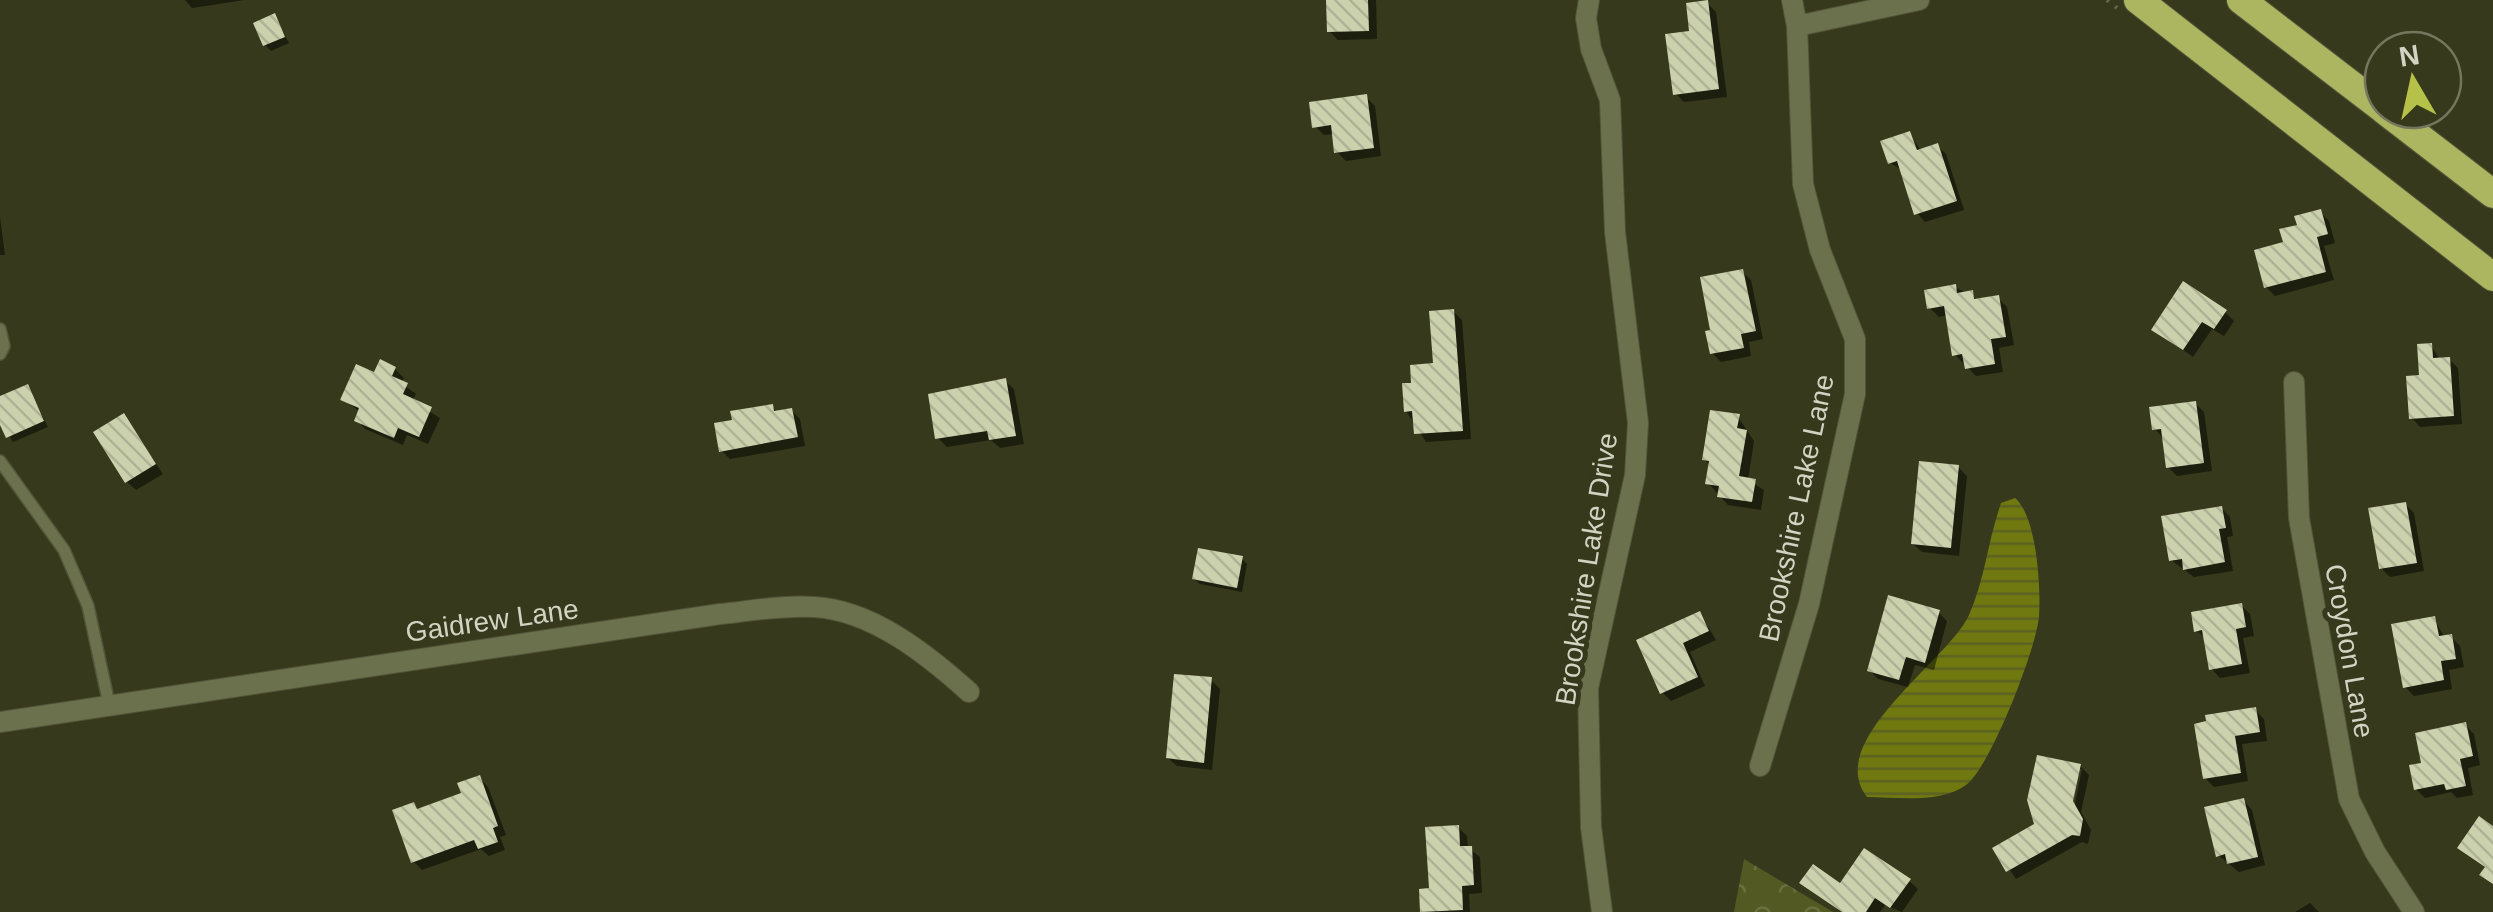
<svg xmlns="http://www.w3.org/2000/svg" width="2493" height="912" font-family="Helvetica,sans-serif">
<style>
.forest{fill:url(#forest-crowns)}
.water{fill:url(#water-rules)}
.shadow{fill:#0007;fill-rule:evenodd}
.building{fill:url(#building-back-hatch)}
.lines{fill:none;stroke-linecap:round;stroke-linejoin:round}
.service-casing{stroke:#525539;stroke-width:14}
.minor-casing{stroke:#525539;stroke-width:22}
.trunk-casing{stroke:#525539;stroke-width:30}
.path{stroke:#65684d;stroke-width:4;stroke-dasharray:2.5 8;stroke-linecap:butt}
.service{stroke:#6c714d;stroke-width:11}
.minor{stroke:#6c714d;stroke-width:20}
.trunk{stroke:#acb560;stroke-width:28}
.labels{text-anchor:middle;stroke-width:10;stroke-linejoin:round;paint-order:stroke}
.street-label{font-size:28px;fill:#d1d4c2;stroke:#36391b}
</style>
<defs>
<pattern id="forest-crowns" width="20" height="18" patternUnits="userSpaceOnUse" patternTransform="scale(2.5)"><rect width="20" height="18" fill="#535923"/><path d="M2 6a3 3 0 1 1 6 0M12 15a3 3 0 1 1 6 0" fill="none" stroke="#6b7041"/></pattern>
<pattern id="water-rules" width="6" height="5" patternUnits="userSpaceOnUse" patternTransform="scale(2.5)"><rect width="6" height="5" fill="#707810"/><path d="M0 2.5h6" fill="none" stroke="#5c6221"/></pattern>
<pattern id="building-back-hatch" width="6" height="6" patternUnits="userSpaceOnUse" patternTransform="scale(2.5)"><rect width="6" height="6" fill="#cbd0ad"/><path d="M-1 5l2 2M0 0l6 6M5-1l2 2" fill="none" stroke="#afb396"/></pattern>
</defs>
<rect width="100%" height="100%" fill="#36391b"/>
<!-- forest -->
<path class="forest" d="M 1744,859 L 1833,912 L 1734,912 Z"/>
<!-- water -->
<path class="water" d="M 2015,498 C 2037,516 2041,589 2039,616 C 2037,647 1990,768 1966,785 C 1940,804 1897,797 1867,797 C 1823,741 1948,661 1969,615 C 1985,579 1988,540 2001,503 Z"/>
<!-- shadow -->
<path class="shadow" d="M 185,0 L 245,0 L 192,8 Z
M 1328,0 L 1376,0 L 1377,39 L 1338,40 L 1329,31 Z
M 1707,3 L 1716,12 L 1727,97 L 1684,102 L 1675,93 L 1692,33 Z
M 274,16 L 289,43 L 271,51 L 265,45 Z
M 1366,97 L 1375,106 L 1381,156 L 1346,161 L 1337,152 L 1335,134 L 1324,135 L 1315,126 Z
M 1910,134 L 1921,151 L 1937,146 L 1946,154 L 1964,210 L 1925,222 L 1917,213 L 1902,170 L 1890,163 Z
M 2320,212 L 2329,221 L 2335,243 L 2324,246 L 2334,280 L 2275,296 L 2266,287 L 2286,244 L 2300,226 Z
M 0,217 L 5,255 L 0,255 Z
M 1742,272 L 1751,280 L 1763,339 L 1749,342 L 1751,356 L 1721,362 L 1712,353 L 1713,332 Z
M 1955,287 L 1980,301 L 1998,298 L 2007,307 L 2014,345 L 1999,348 L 2003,372 L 1976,376 L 1955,355 L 1948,315 L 1939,317 L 1930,308 Z
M 1453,311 L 1462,320 L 1471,439 L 1426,442 L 1406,411 L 1414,385 L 1435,365 Z
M 2225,312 L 2234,321 L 2224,336 L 2212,329 L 2193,357 L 2154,329 Z
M 2431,345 L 2440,360 L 2449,359 L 2458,368 L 2462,424 L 2420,427 L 2412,418 Z
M 395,369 L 404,378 L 401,383 L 416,394 L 412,401 L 440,418 L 428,444 L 407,435 L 403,445 L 365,429 L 357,420 L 360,412 L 343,399 L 376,375 Z
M 1005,381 L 1014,389 L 1024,444 L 1000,448 L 991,440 L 947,447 L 938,438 Z
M 27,387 L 48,427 L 13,442 L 0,419 L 0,399 Z
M 2195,403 L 2204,412 L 2212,471 L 2177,476 L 2168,467 L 2164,439 L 2155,429 Z
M 772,407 L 778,413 L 791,410 L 800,419 L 805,446 L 730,459 L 721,450 L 735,422 Z
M 124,416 L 163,474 L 136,490 L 127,482 Z
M 1738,417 L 1754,441 L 1748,480 L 1764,490 L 1761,510 L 1728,505 L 1708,483 L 1711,466 L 1704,459 Z
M 1958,467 L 1967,476 L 1959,556 L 1922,552 L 1913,544 Z
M 2405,504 L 2414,513 L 2424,571 L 2390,577 L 2381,568 Z
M 2221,508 L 2230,517 L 2233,536 L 2227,537 L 2233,571 L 2194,577 L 2171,560 Z
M 1242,559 L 1247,564 L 1242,592 L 1200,584 L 1194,579 Z
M 2241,605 L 2250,614 L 2254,636 L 2243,638 L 2250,673 L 2220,678 L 2212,669 L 2207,640 L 2197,630 Z
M 1938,612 L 1947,621 L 1934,670 L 1915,665 L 1908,687 L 1878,679 L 1869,670 Z
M 1700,614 L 1716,640 L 1690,652 L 1705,686 L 1671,701 L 1662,692 L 1639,642 Z
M 2434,619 L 2445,638 L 2451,637 L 2460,646 L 2464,667 L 2449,670 L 2452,689 L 2414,696 L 2405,687 Z
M 1211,680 L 1220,689 L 1212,770 L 1177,766 L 1168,758 Z
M 2255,710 L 2264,719 L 2267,741 L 2242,744 L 2248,781 L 2214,787 L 2205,778 L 2197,726 Z
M 2465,725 L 2474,734 L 2480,765 L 2468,768 L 2473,795 L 2457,798 L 2451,792 L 2425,798 L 2416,789 L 2424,765 Z
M 2039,758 L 2080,766 L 2089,775 L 2081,812 L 2091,830 L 2088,844 L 2082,842 L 2016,879 L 1996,849 L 2037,825 L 2030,800 ZM 2077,769 L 2082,769 L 2073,814 L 2068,813 Z
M 479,778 L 488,787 L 506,835 L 500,837 L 505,850 L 489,856 L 481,849 L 422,870 L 413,861 L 413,805 L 419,811 L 464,795 Z
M 2244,801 L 2252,810 L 2265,865 L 2239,872 L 2218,855 Z
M 1458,827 L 1467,836 L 1468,848 L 1480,857 L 1482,893 L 1469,894 L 1470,912 L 1424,912 Z
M 1909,881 L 1918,889 L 1902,912 L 1885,905 L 1880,912 L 1841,912 L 1803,883 L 1841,886 Z
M 2310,903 L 2319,912 L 2295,912 Z"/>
<!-- building -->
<path class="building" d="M 1326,0 L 1368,0 L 1369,31 L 1327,32 Z
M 1708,0 L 1719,89 L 1673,95 L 1665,34 L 1689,31 L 1686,3 Z
M 275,13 L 285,37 L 263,46 L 253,23 Z
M 1367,94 L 1374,148 L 1334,153 L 1331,125 L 1312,128 L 1309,102 Z
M 1910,131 L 1917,150 L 1938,143 L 1957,201 L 1914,215 L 1897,161 L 1888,164 L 1880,141 Z
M 2321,209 L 2328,234 L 2317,237 L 2326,272 L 2264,288 L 2254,250 L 2283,242 L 2279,229 L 2297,225 L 2294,216 Z
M 1743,269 L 1756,331 L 1741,334 L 1744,348 L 1710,354 L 1705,331 L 1710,330 L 1700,277 Z
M 2183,281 L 2227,310 L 2214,329 L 2202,322 L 2183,350 L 2151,330 Z
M 1956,284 L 1957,293 L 1973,290 L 1974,299 L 1999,295 L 2006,337 L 1991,339 L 1995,364 L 1965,369 L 1962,354 L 1952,356 L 1944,306 L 1927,309 L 1924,290 Z
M 1454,309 L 1463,431 L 1414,434 L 1412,411 L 1404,412 L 1402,383 L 1411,383 L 1410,365 L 1433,363 L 1429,311 Z
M 2432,343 L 2433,358 L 2450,357 L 2454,416 L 2409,419 L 2406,376 L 2419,375 L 2417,344 Z
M 380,359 L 396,367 L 392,376 L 408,383 L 403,394 L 432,407 L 419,437 L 398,428 L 394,438 L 354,421 L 359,408 L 340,400 L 356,364 L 374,372 Z
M 1006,378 L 1016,436 L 989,440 L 987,431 L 935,439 L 928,394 Z
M 28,384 L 44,421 L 6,438 L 0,425 L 0,396 Z
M 2196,401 L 2204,463 L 2166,468 L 2161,429 L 2152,430 L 2149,407 Z
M 773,404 L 774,411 L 792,408 L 798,437 L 719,452 L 714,423 L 732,420 L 730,411 Z
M 1710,410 L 1740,414 L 1737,428 L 1747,430 L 1739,476 L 1756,479 L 1752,502 L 1717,497 L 1719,486 L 1705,484 L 1709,461 L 1702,460 Z
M 124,413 L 156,464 L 125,483 L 93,432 Z
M 1919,461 L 1959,465 L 1951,548 L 1911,544 Z
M 2406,502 L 2417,563 L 2379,569 L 2368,508 Z
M 2222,506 L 2226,528 L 2219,529 L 2225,562 L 2183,570 L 2182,559 L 2169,561 L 2161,516 Z
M 1198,548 L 1243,556 L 1237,588 L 1192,579 Z
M 1888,595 L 1940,610 L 1925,663 L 1906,657 L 1899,680 L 1867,671 Z
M 2242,603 L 2246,627 L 2236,629 L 2242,664 L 2209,670 L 2202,630 L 2194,632 L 2191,612 Z
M 1700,611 L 1709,631 L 1683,643 L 1698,677 L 1660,694 L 1636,640 Z
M 2435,616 L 2439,636 L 2452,634 L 2456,659 L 2441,661 L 2444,680 L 2403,688 L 2391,624 Z
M 1174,674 L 1212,677 L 1204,763 L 1166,758 Z
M 2256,707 L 2260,732 L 2235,736 L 2241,773 L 2203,779 L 2194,724 L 2206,721 L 2205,715 Z
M 2466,722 L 2473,756 L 2460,759 L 2466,786 L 2446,790 L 2444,784 L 2414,790 L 2409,765 L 2421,763 L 2415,733 Z
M 2037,755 L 2081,764 L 2073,801 L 2083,819 L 2080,836 L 2072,835 L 2006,872 L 1992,848 L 2034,824 L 2027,800 Z
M 480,775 L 498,826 L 493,828 L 498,842 L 478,849 L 474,840 L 411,863 L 392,810 L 414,802 L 417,809 L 461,793 L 457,783 Z
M 2244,798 L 2258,857 L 2227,864 L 2225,854 L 2216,857 L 2204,807 Z
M 2479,816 L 2493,826 L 2493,884 L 2479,875 L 2485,867 L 2457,848 Z
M 1459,825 L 1460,846 L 1472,846 L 1474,885 L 1462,886 L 1463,910 L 1420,912 L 1419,889 L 1429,888 L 1425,827 Z
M 1864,848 L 1911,879 L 1890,908 L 1875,898 L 1866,912 L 1842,912 L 1799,883 L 1813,864 L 1840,883 Z"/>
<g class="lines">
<!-- service casing -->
<g class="service-casing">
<path id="service" d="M 0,329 L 4,346 L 0,354
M 0,461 L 64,550 L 88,606 L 109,704"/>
</g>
<!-- minor casing -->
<g class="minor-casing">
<path id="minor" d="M 1589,0 L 1586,18 L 1591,49 L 1610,100 L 1615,232 L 1638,423 L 1635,475 L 1588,688 L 1591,827 L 1602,912
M 1792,0 L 1797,26 L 1919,0
M 2294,382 L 2299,518 L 2349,799 L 2375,852 L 2414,912
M 0,722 L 720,614 C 750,611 783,605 814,607 C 872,610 928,655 969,692
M 1760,766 L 1809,604 L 1855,394 L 1855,339 L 1820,250 L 1803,184 L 1797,26"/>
</g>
<!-- trunk casing -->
<g class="trunk-casing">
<path id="trunk" d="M 2138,0 L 2493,277
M 2241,0 L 2383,109
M 2384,110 L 2493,194"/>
</g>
<!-- path -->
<path class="path" d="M 2107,0 L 2117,8"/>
<!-- service -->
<use href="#service" class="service"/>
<!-- minor -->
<use href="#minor" class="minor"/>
<!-- trunk -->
<use href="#trunk" class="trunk"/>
</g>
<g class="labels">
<!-- street labels -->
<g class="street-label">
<text transform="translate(1796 508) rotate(-78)" y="10">Brookshire Lake Lane</text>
<text transform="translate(1586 569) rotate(-81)" y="10">Brookshire Lake Drive</text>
<text transform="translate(492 620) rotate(-8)" y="10">Gaidrew Lane</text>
<text transform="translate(2350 651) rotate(80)" y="10">Croydon Lane</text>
</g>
</g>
<!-- north arrow -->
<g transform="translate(2413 80) rotate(351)"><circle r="48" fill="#36391b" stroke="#74775e" stroke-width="2.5"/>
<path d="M0-8L18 38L0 25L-18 38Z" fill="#b6c149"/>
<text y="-15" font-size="28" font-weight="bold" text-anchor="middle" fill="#d1d4c2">N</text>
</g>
</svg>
